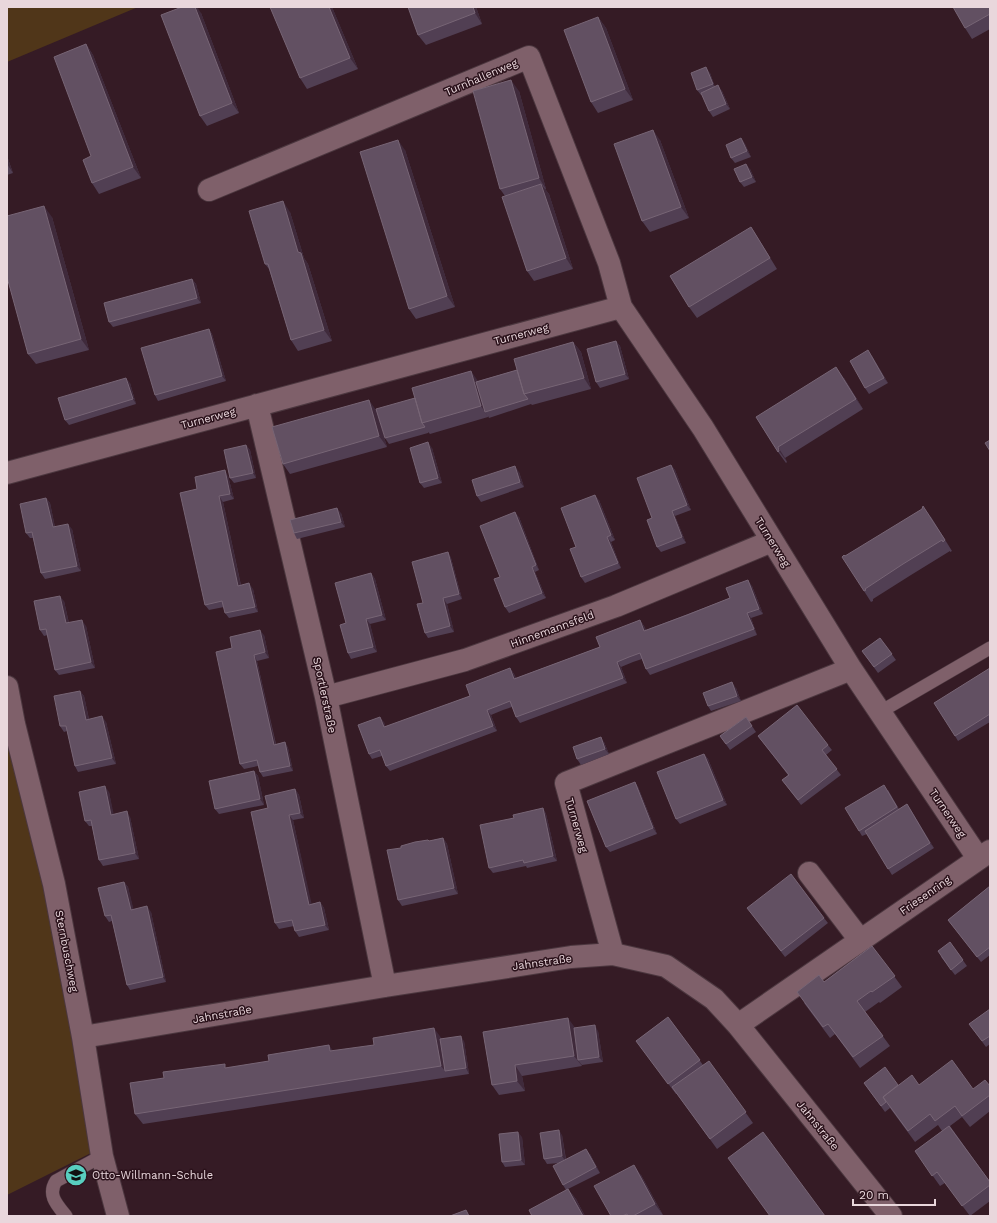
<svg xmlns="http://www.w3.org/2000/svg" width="997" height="1223" font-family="'Work Sans',sans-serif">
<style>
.green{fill:#503619}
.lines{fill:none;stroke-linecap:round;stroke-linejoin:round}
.lane-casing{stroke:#4c373f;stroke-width:14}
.street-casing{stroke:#4c373f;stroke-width:24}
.lane{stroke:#7f606a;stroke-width:13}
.street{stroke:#7f606a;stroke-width:22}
.wall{fill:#513f53}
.shaded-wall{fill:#3f2a3b}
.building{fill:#625062;stroke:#776575}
.labels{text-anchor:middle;stroke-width:3;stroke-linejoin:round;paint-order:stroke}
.street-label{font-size:11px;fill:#e9d7dc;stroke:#2b121b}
.poi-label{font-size:11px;fill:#e9d7dc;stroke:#2b121b;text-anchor:start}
</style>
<rect width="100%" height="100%" fill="#351b25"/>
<!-- green -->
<path class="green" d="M 7,7 L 138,7 L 7,62 Z
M 7,687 L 101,1148 L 7,1195 Z"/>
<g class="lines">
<!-- lane casing -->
<g class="lane-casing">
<path id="lane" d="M 880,712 L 990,648
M 66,1216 C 57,1205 47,1195 56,1181 L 102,1156"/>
</g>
<!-- street casing -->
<g class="street-casing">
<path id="street" d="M 209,190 L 529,57 L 609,263 L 621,307
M 257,405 L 326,697 L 385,986
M 7,473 L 621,307 L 703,428 L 851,669 L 978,858
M 7,687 L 14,724 L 54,884 L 83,1037 L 102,1156 L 118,1216
M 326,697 L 465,660 L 616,606 L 772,541
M 809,873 L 860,940
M 613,954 L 566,783 L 851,669
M 738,1025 L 990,851
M 83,1037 L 385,986 L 571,957 L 613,954 L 666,966 L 714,999 L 738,1025 L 891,1216"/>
</g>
<!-- lane -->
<use href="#lane" class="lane"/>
<!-- street -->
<use href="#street" class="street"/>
</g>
<!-- wall -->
<path class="wall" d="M 332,7 L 358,69 L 307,89 L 300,78 Z
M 476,7 L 482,24 L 426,45 L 418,35 Z
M 990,7 L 990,29 L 972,39 L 965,28 Z
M 201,13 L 239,113 L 207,126 L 200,116 Z
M 598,17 L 606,28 L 633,100 L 598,113 L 591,102 Z
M 86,44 L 93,55 L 141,178 L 99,194 L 92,183 L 91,156 Z
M 710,73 L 715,87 L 722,91 L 730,109 L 713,117 L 709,111 L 702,95 L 701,95 L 697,90 Z
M 519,91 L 546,189 L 545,189 L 549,194 L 573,269 L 534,281 L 527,271 L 505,196 L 500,189 Z
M 741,138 L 745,144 L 751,157 L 735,163 L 731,158 Z
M 660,140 L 689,218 L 650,232 L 642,221 Z
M 405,150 L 455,307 L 416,319 L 409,309 Z
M 7,156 L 13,173 L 7,175 Z
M 750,169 L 756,182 L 744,187 L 740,182 Z
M 290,212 L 304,258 L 308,264 L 332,341 L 298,351 L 291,340 L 269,269 L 265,264 Z
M 52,217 L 89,350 L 36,364 L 28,354 Z
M 751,227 L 758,238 L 777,269 L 697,318 L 689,307 Z
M 192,279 L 196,284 L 201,303 L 113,327 L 109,322 Z
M 209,329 L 212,334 L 226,381 L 158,401 L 155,395 Z
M 616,341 L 620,346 L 629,379 L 600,388 L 596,382 Z
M 573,342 L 581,352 L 591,389 L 532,405 L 531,404 L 489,418 L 488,416 L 488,417 L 430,434 L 428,432 L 428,433 L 389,444 L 385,438 L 478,381 L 517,370 Z
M 872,356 L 888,383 L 869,394 L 865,388 Z
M 844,378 L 863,409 L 785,458 L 787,462 L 786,463 L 778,452 L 756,417 Z
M 130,383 L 136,404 L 69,425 L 65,420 Z
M 376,410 L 387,447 L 290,474 L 283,464 Z
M 246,445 L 250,450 L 256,478 L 234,483 L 230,478 Z
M 432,448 L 442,483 L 424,488 L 420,483 Z
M 671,465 L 675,470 L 691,510 L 675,516 L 686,543 L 661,552 L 657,547 L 652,518 Z
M 519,472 L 524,487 L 481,502 L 477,496 Z
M 228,476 L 234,499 L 223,502 L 241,585 L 253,589 L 258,612 L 229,618 L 225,613 L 224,607 L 209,610 L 205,605 L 197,489 Z
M 46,498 L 50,503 L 55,527 L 72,529 L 81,571 L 45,579 L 41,573 L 33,538 L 30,538 L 26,533 Z
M 599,500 L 615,540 L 611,542 L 621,568 L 585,583 L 581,577 L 576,547 Z
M 341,513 L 345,527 L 297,539 L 294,533 Z
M 519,517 L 539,570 L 535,572 L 546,598 L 509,613 L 505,607 L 500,577 Z
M 931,517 L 952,551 L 950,552 L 950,551 L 911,575 L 873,599 L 873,601 L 871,602 L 864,591 L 845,556 Z
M 448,552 L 451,558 L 462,599 L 447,604 L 454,632 L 428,638 L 425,633 L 423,603 Z
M 371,573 L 375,579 L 386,620 L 370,624 L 377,652 L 351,659 L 348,653 L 346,623 Z
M 752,586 L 763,614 L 751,618 L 757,635 L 650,675 L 646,669 L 642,659 L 633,662 L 621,667 L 627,683 L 520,723 L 516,717 L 512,707 L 503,710 L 491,715 L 497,731 L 390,771 L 386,766 L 382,756 L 372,759 L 369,754 L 384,722 L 385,727 L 470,696 L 510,668 L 514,674 L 516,678 L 600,647 L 640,620 L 644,626 L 646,630 L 730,598 Z
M 64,601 L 69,623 L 86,626 L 95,668 L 59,675 L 55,670 L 48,635 L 44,636 L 40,630 Z
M 264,635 L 269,658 L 257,661 L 276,744 L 285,742 L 288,748 L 293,771 L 263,777 L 260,772 L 258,766 L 244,769 L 240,764 L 232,648 Z
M 880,638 L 896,660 L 878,673 L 862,651 Z
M 990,668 L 990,722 L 958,741 L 955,736 Z
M 736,688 L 741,701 L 711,711 L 708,706 Z
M 80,691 L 84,696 L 89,719 L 106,722 L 116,764 L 78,772 L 75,766 L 67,731 L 64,732 L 60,726 Z
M 746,717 L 756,732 L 730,750 L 720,736 Z
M 758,736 L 828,745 L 832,750 L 826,755 L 841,775 L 801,805 L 782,780 L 788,775 Z
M 604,742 L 609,754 L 581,765 L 577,759 Z
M 704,754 L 708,759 L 727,805 L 680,824 L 676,819 Z
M 254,771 L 258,776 L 264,805 L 219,814 L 215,809 Z
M 635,782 L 638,787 L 657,834 L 610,852 L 606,847 Z
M 295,789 L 299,795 L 304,818 L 293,820 L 311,904 L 320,902 L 324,908 L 329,930 L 299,937 L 295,931 L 294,926 L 279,929 L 275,923 L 268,808 Z
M 888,790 L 899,809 L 907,804 L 934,848 L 892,875 L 867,834 L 862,836 L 859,831 Z
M 109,792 L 113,814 L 130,817 L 139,859 L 103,866 L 99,860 L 92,826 L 89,826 L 85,821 Z
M 543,808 L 546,814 L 557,861 L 527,868 L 526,866 L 493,873 L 489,868 L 514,818 Z
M 443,838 L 447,844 L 458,894 L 402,906 L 398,900 L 401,848 L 428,840 L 429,841 Z
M 124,882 L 128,887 L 133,909 L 151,912 L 166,982 L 130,990 L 127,985 L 112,921 L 109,922 L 105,916 Z
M 990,886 L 990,955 L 981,962 L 948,920 Z
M 747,908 L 824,918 L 828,923 L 785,957 Z
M 950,942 L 967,966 L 955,975 L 941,957 Z
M 872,946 L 902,987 L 880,1003 L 879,1002 L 865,1012 L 890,1046 L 860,1068 L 835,1034 L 830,1038 L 804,1003 L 824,982 Z
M 990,1009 L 990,1044 L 986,1047 L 969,1024 Z
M 668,1017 L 703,1065 L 709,1061 L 753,1123 L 717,1149 L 677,1094 L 676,1094 L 636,1041 Z
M 575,1028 L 598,1031 L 603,1062 L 582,1065 L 581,1064 L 582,1066 L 522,1076 L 525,1091 L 499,1095 L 492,1085 L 483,1032 Z
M 442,1039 L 464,1041 L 469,1074 L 143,1124 L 135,1114 L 164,1078 L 333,1051 Z
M 864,1083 L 898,1085 L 919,1085 L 973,1089 L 990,1086 L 990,1111 L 970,1127 L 962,1117 L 950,1126 L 990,1182 L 990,1201 L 970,1216 L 945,1183 L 940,1186 L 915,1151 L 942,1131 L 938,1125 L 915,1142 L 890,1108 L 885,1112 Z
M 562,1135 L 566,1159 L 590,1154 L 600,1173 L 568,1189 L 576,1199 L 585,1216 L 532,1216 L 566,1190 L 563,1185 L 560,1163 L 547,1164 L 544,1159 Z
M 522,1137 L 525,1165 L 505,1167 L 502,1162 Z
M 641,1175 L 663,1215 L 660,1216 L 611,1216 Z"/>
<!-- shaded-wall -->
<path class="shaded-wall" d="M 195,7 L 197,7 L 201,13 L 239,113 L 232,103 Z
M 329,7 L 332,7 L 358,69 L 350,58 Z
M 473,7 L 476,7 L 482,24 L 475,13 Z
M 598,17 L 606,28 L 633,100 L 625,89 Z
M 86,44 L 93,55 L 141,178 L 133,167 Z
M 706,67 L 710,73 L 716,90 L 713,84 Z
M 511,80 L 519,91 L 546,189 L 539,178 Z
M 718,85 L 722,91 L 730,109 L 726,104 Z
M 653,130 L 660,140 L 689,218 L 681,207 Z
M 741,138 L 745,144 L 751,157 L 747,151 Z
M 398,140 L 405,150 L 455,307 L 447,296 Z
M 7,156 L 13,173 L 7,164 Z
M 746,164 L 750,169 L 756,182 L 752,177 Z
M 541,184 L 549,194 L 573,269 L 566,258 Z
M 283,201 L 290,212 L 304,258 L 308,264 L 332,341 L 324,330 L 298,252 Z
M 44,206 L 52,217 L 89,350 L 81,339 Z
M 192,279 L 196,284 L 201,303 L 197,298 Z
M 209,329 L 212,334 L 226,381 L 222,376 Z
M 616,341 L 620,346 L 629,379 L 625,374 Z
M 573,342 L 581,352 L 591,389 L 584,378 Z
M 868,350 L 872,356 L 888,383 L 884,378 Z
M 836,367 L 844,378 L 863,409 L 856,399 Z
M 471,371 L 478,381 L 485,412 L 488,417 L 481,406 Z
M 126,378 L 130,383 L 136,404 L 133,399 Z
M 369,400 L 376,410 L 387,447 L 379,436 Z
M 428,442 L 432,448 L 442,483 L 438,478 Z
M 246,445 L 250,450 L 256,478 L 253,473 Z
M 778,447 L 785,458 L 787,462 L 779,451 Z
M 671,465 L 675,470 L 691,510 L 687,505 Z
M 515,466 L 519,472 L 524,487 L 520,482 Z
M 225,470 L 228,476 L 234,499 L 230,494 Z
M 595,495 L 599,500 L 615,540 L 611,535 Z
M 219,496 L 223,502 L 242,591 L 238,586 Z
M 46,498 L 50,503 L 56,533 L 53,527 Z
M 923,506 L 931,517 L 952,551 L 945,540 Z
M 337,508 L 341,513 L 345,527 L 341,522 Z
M 672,511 L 675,516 L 686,543 L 682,537 Z
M 515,512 L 519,517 L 539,570 L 536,565 Z
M 68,524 L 72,529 L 81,571 L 77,566 Z
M 607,537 L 611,542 L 621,568 L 618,563 Z
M 448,552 L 451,558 L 462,599 L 459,594 Z
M 532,567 L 535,572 L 546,598 L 542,593 Z
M 371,573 L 375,579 L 386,620 L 382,615 Z
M 748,580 L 752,586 L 763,614 L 759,609 Z
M 249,583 L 253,589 L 258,612 L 255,607 Z
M 60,596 L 64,601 L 70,629 L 66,623 Z
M 443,598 L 447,604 L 454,632 L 450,626 Z
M 747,613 L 751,618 L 757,635 L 754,629 Z
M 366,619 L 370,624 L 377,652 L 373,647 Z
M 82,620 L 86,626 L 95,668 L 91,662 Z
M 640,620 L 644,626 L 648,636 L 644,631 Z
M 260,630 L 264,635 L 269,658 L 265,652 Z
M 254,655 L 257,661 L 277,751 L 274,745 Z
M 617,662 L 621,667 L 627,683 L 623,678 Z
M 510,668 L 514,674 L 518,684 L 514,679 Z
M 732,682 L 736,688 L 741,701 L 737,696 Z
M 80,691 L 84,696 L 90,725 L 86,720 Z
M 487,710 L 491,715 L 497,731 L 493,726 Z
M 102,716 L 106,722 L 116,764 L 112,758 Z
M 380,717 L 384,722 L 388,733 L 384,727 Z
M 601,737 L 604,742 L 609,754 L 605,749 Z
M 285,742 L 288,748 L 293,771 L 290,766 Z
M 704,754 L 708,759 L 727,805 L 723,800 Z
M 254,771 L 258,776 L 264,805 L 260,799 Z
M 635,782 L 638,787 L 657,834 L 653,828 Z
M 105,786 L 109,792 L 115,820 L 111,815 Z
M 295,789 L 299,795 L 304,818 L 300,813 Z
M 907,804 L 911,810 L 934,848 L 930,843 Z
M 543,808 L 546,814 L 557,861 L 553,856 Z
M 127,811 L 130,817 L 139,859 L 135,853 Z
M 289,815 L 293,820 L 313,910 L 309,905 Z
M 443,838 L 447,844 L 458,894 L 454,888 Z
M 124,882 L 128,887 L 135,915 L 131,910 Z
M 320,902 L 324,908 L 329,930 L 325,925 Z
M 147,906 L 151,912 L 166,982 L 163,977 Z
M 568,1018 L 576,1029 L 578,1060 L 581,1064 L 582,1066 L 574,1056 Z
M 595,1025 L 598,1031 L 603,1062 L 599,1057 Z
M 434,1028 L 442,1039 L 445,1071 L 441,1066 Z
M 461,1036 L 464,1041 L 469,1074 L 466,1068 Z
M 329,1045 L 336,1055 L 330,1051 Z
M 515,1065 L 522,1076 L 525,1091 L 517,1081 Z
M 559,1130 L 562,1135 L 566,1162 L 562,1156 Z
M 518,1132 L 522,1137 L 525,1165 L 521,1160 Z
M 586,1149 L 590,1154 L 600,1173 L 596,1167 Z
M 634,1165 L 641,1175 L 663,1215 L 655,1204 Z
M 568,1189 L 576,1199 L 585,1216 L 583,1216 Z"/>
<!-- building -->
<path class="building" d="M 182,7 L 195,7 L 232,103 L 200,116 L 161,15 Z
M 270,7 L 329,7 L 350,58 L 300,78 Z
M 408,7 L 473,7 L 475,13 L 418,35 Z
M 953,7 L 990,7 L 990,14 L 965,28 Z
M 598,17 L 625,89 L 591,102 L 564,30 Z
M 86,44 L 133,167 L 92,183 L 83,160 L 91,156 L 54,57 Z
M 706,67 L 713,84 L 697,90 L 691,73 Z
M 511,80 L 539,178 L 500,189 L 473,91 Z
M 718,85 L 726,104 L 709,111 L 701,93 Z
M 653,130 L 681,207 L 642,221 L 614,144 Z
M 741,138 L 747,151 L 731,158 L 726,145 Z
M 398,140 L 447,296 L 409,309 L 360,152 Z
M 746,164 L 752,177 L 740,182 L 734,169 Z
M 541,184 L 566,258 L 527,271 L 502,197 Z
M 283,201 L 298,252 L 301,253 L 324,330 L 291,340 L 268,264 L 265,264 L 249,211 Z
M 44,206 L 81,339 L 28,354 L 7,277 L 7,216 Z
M 751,227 L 770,258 L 689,307 L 670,276 Z
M 192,279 L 197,298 L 109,322 L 104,303 Z
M 209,329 L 222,376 L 155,395 L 141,348 Z
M 616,341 L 625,374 L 596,382 L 587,349 Z
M 573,342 L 584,378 L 524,394 L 514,359 Z
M 868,350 L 884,378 L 865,388 L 850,361 Z
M 836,367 L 856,399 L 778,447 L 779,451 L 778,452 L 756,417 Z
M 517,370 L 524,394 L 528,399 L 485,412 L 476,382 Z
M 471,371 L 481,406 L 422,423 L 412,388 Z
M 126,378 L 133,399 L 65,420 L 58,398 Z
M 415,398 L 422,423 L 425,427 L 385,438 L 376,409 Z
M 369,400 L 379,436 L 283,464 L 272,427 Z
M 990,440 L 990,451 L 985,443 Z
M 428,442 L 438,478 L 420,483 L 410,448 Z
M 246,445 L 253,473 L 230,478 L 224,450 Z
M 671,465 L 687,505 L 672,511 L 682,537 L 657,547 L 647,520 L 652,518 L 637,478 Z
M 515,466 L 520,482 L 477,496 L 472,480 Z
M 225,470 L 230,494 L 219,496 L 238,586 L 249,583 L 255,607 L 225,613 L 222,601 L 205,605 L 180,493 L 197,489 L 195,477 Z
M 595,495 L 611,535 L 607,537 L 618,563 L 581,577 L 570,549 L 576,547 L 561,508 Z
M 46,498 L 53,527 L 68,524 L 77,566 L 41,573 L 32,532 L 26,533 L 20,504 Z
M 923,506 L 945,540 L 943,542 L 942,540 L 903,564 L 865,589 L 866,590 L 864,591 L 842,557 L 844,555 L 845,556 L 922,509 Z
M 337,508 L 341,522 L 294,533 L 290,520 Z
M 515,512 L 536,565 L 532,567 L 542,593 L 505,607 L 494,579 L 500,577 L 480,526 Z
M 448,552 L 459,594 L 443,598 L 450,626 L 425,633 L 417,604 L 423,603 L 412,562 Z
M 371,573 L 382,615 L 366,619 L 373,647 L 348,653 L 340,625 L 346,623 L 335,583 Z
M 748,580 L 759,609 L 747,613 L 754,629 L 646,669 L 640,653 L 629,657 L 617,662 L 623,678 L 516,717 L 510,701 L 500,705 L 487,710 L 493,726 L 386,766 L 380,750 L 369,754 L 358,725 L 380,717 L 384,727 L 470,696 L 466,685 L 510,668 L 514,679 L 600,647 L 596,637 L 640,620 L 644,631 L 687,615 L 730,598 L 726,588 Z
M 60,596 L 66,623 L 82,620 L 91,662 L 55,670 L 46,629 L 40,630 L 34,601 Z
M 260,630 L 265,652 L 254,655 L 274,745 L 285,742 L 290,766 L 260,772 L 257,760 L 240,764 L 216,652 L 232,648 L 230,637 Z
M 880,638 L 892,654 L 874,667 L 862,651 Z
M 990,668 L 990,714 L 955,736 L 934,703 Z
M 732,682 L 737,696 L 708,706 L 703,693 Z
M 80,691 L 86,720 L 102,716 L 112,758 L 75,766 L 66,726 L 60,726 L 54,696 Z
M 797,705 L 828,745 L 822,750 L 837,769 L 798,800 L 782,780 L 789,775 L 758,736 Z
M 746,717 L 752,726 L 726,744 L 720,736 Z
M 601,737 L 605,749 L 577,759 L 573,747 Z
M 704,754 L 723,800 L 676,819 L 657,772 Z
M 254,771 L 260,799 L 215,809 L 209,781 Z
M 635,782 L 653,828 L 606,847 L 587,801 Z
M 884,785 L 897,807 L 859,831 L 845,808 Z
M 105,786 L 111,815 L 127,811 L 135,853 L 99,860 L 91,820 L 85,821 L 79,792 Z
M 295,789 L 300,813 L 289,815 L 309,905 L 320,902 L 325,925 L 295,931 L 292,920 L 275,923 L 251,812 L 268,808 L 265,796 Z
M 907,804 L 930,843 L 888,869 L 865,831 Z
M 543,808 L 553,856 L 524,863 L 523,860 L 489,868 L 480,825 L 514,818 L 513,815 Z
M 443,838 L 454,888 L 398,900 L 387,850 L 401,848 L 401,846 L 415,842 L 428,840 L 429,841 Z
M 791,874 L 824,918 L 781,951 L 747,908 Z
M 124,882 L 131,910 L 147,906 L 163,977 L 127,985 L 111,915 L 105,916 L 98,888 Z
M 990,886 L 990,947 L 977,957 L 948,920 Z
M 950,942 L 963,960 L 951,970 L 938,951 Z
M 872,946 L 895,976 L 872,992 L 871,991 L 857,1001 L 883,1036 L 853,1057 L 828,1024 L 823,1027 L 797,992 L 819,975 L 824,982 Z
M 990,1009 L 990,1036 L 982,1041 L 969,1024 Z
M 668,1017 L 700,1060 L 668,1084 L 636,1041 Z
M 568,1018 L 574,1056 L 515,1065 L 517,1081 L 492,1085 L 483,1032 Z
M 595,1025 L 599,1057 L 578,1060 L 574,1028 Z
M 434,1028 L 441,1066 L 135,1114 L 130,1083 L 164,1078 L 163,1072 L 225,1064 L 225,1068 L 269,1061 L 268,1055 L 329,1045 L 330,1051 L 374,1045 L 373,1038 Z
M 461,1036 L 466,1068 L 445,1071 L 440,1039 Z
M 952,1060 L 973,1089 L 985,1080 L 990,1086 L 990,1095 L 962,1116 L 955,1106 L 935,1121 L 930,1114 L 908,1131 L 883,1097 L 912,1075 L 919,1085 Z
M 709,1061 L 746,1112 L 710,1139 L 672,1087 Z
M 885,1067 L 898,1085 L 883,1097 L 886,1102 L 881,1106 L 864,1083 Z
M 949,1126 L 990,1182 L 990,1185 L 962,1206 L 937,1172 L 932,1176 L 915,1151 Z
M 559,1130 L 562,1156 L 544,1159 L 540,1133 Z
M 518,1132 L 521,1160 L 502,1162 L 499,1134 Z
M 763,1132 L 825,1216 L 770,1216 L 728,1158 Z
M 586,1149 L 596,1167 L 563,1185 L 553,1166 Z
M 634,1165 L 655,1204 L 633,1216 L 628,1216 L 627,1214 L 622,1216 L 611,1216 L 594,1186 Z
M 568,1189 L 583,1216 L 532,1216 L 529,1210 Z
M 466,1210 L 469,1216 L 450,1216 Z"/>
<!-- icons -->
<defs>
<g id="school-disc" transform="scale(1.15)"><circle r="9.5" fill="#58cebf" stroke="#2b121b"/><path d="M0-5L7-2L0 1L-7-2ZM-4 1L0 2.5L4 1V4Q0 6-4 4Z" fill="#111"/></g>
</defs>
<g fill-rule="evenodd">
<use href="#school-disc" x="76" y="1175"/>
</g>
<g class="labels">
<!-- street labels -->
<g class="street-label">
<text transform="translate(481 77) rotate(-23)" y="4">Turnhallenweg</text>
<text transform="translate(521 334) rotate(-15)" y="4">Turnerweg</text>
<text transform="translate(208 418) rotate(-15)" y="4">Turnerweg</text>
<text transform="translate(773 542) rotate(58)" y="4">Turnerweg</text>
<text transform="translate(552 629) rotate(-20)" y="4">Hinnemannsfeld</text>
<text transform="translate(325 695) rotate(78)" y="4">Sportlerstraße</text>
<text transform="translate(948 813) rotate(56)" y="4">Turnerweg</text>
<text transform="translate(577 825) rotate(74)" y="4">Turnerweg</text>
<text transform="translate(925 895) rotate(-35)" y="4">Friesenring</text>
<text transform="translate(67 951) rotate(79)" y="4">Sternbuschweg</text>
<text transform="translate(542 962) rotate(-8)" y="4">Jahnstraße</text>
<text transform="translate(222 1014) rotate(-10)" y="4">Jahnstraße</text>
<text transform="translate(818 1125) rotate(51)" y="4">Jahnstraße</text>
</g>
<!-- poi labels -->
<g class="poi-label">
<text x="92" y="1179">Otto-Willmann-Schule</text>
</g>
</g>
<!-- border -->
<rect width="997" height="1223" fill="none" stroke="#e9d7dc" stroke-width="16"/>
<!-- scale -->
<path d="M853 1199v6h82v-6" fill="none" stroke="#e9d7dc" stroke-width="2"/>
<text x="859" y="1199" font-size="12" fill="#e9d7dc" stroke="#2b121b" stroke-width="3" paint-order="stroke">20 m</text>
</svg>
